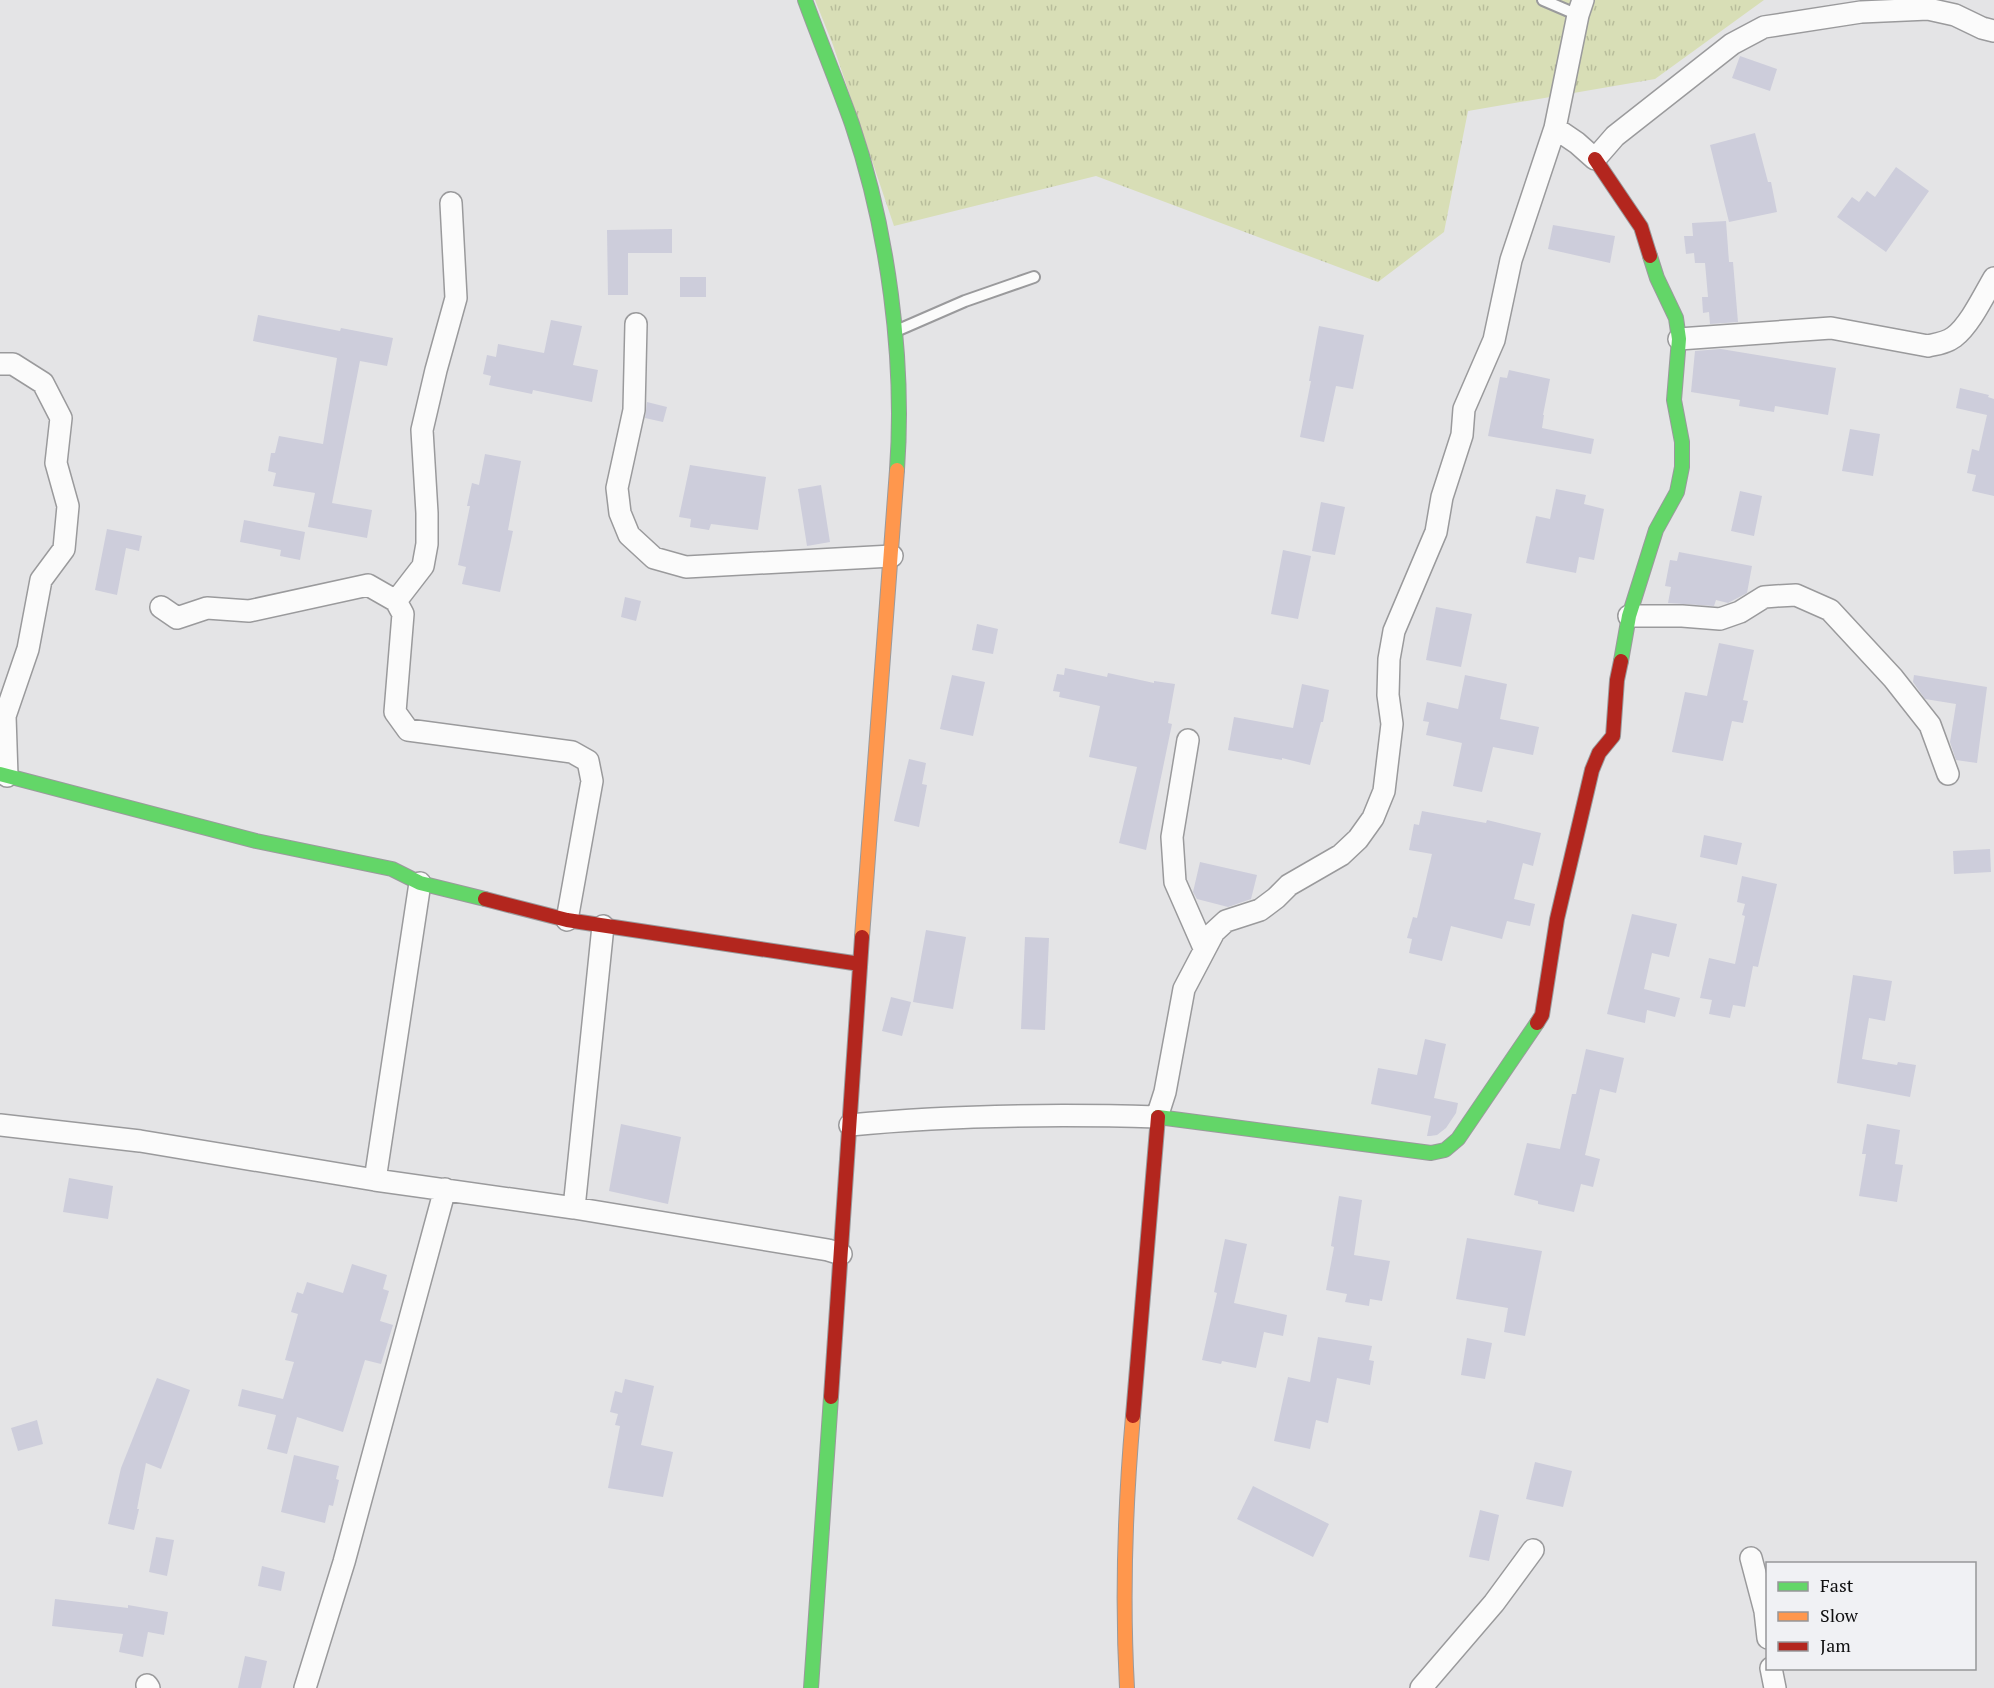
<svg xmlns="http://www.w3.org/2000/svg" width="1994" height="1688" font-family="'PT Serif',serif">
<style>
.grass{fill:url(#grass-tufts)}
.building{fill:#cdcddb}
.lines{fill:none;stroke-linecap:round;stroke-linejoin:round}
.lane-casing{stroke:#9a9a9c;stroke-width:14}
.street-casing{stroke:#9a9a9c;stroke-width:24}
.fast-casing{stroke:#9a9a9c;stroke-width:16}
.slow-casing{stroke:#9a9a9c;stroke-width:16}
.jam-casing{stroke:#9a9a9c;stroke-width:16}
.lane{stroke:#fbfbfb;stroke-width:10}
.street{stroke:#fbfbfb;stroke-width:21}
.fast{stroke:#63d668;stroke-width:14}
.slow{stroke:#ff974d;stroke-width:14}
.jam{stroke:#b3261e;stroke-width:14}
</style>
<defs>
<pattern id="grass-tufts" width="24" height="20" patternUnits="userSpaceOnUse" patternTransform="scale(1.5)"><rect width="24" height="20" fill="#d8deb6"/><path d="M3 7l-1-3M5 7V3M7 7l1-3M15 17l-1-3M17 17v-4M19 17l1-3" fill="none" stroke="#b8bd9b"/></pattern>
</defs>
<rect width="100%" height="100%" fill="#e4e4e6"/>
<!-- grass -->
<path class="grass" d="M 815,0 L 1764,0 L 1655,79 L 1468,111 L 1444,232 L 1378,282 L 1096,176 L 894,226 L 833,45 Z"/>
<!-- building -->
<path class="building" d="M 1740,56 L 1777,69 L 1770,91 L 1732,78 Z
M 1755,133 L 1768,182 L 1771,182 L 1777,212 L 1729,222 L 1710,145 Z
M 1896,167 L 1929,191 L 1886,252 L 1837,217 L 1852,197 L 1859,202 L 1867,191 L 1875,197 Z
M 1726,221 L 1729,262 L 1733,262 L 1738,322 L 1710,324 L 1709,312 L 1703,313 L 1702,297 L 1708,297 L 1705,263 L 1695,263 L 1694,253 L 1686,254 L 1684,236 L 1693,236 L 1692,223 Z
M 1553,225 L 1615,236 L 1610,263 L 1548,249 Z
M 672,229 L 672,253 L 628,253 L 628,295 L 608,295 L 607,230 Z
M 680,277 L 706,277 L 706,297 L 680,297 Z
M 258,315 L 340,331 L 341,328 L 393,338 L 387,366 L 360,361 L 332,503 L 372,510 L 367,538 L 308,527 L 315,493 L 273,486 L 276,473 L 268,471 L 271,453 L 275,453 L 279,436 L 323,444 L 337,358 L 253,341 Z
M 551,320 L 582,326 L 573,365 L 598,370 L 592,402 L 533,390 L 532,394 L 489,385 L 491,376 L 483,374 L 487,355 L 496,357 L 498,344 L 544,353 Z
M 1319,326 L 1364,335 L 1353,389 L 1336,386 L 1324,442 L 1300,437 L 1311,381 L 1309,381 Z
M 1721,349 L 1836,368 L 1828,415 L 1775,406 L 1774,412 L 1739,406 L 1740,400 L 1691,392 L 1695,351 Z
M 1509,370 L 1550,379 L 1543,415 L 1544,415 L 1542,428 L 1594,439 L 1591,454 L 1488,436 L 1500,377 L 1507,378 Z
M 1960,388 L 1989,395 L 1988,397 L 1994,399 L 1994,496 L 1972,491 L 1976,475 L 1967,473 L 1972,449 L 1979,451 L 1987,415 L 1956,408 Z
M 647,402 L 667,407 L 663,422 L 645,418 Z
M 1850,429 L 1880,434 L 1873,476 L 1842,471 Z
M 485,454 L 521,461 L 508,530 L 513,531 L 500,592 L 462,584 L 466,567 L 458,565 L 470,506 L 467,506 L 472,483 L 479,485 Z
M 690,465 L 766,477 L 758,530 L 711,524 L 709,530 L 690,527 L 691,519 L 679,517 Z
M 821,485 L 830,542 L 807,546 L 798,489 Z
M 1556,489 L 1586,495 L 1584,504 L 1604,509 L 1594,560 L 1579,557 L 1576,573 L 1526,563 L 1536,516 L 1550,519 Z
M 1740,491 L 1762,496 L 1754,536 L 1731,531 Z
M 1321,502 L 1345,507 L 1335,555 L 1312,551 Z
M 244,520 L 305,532 L 300,560 L 280,556 L 281,550 L 240,542 Z
M 107,529 L 142,536 L 139,551 L 126,548 L 117,595 L 95,590 Z
M 1283,550 L 1311,556 L 1298,619 L 1271,614 Z
M 1679,552 L 1752,566 L 1747,593 L 1728,603 L 1716,600 L 1714,606 L 1668,603 L 1671,587 L 1665,586 L 1670,560 L 1677,561 Z
M 625,597 L 641,601 L 636,621 L 621,617 Z
M 1436,607 L 1472,614 L 1461,667 L 1426,660 Z
M 977,624 L 998,629 L 993,654 L 972,650 Z
M 1719,643 L 1754,650 L 1743,700 L 1748,701 L 1743,723 L 1732,721 L 1723,761 L 1672,752 L 1685,692 L 1707,696 Z
M 1065,668 L 1107,677 L 1108,673 L 1154,683 L 1154,681 L 1175,684 L 1168,723 L 1172,724 L 1146,850 L 1119,843 L 1137,767 L 1089,757 L 1100,706 L 1059,697 L 1060,692 L 1053,691 L 1057,674 L 1064,675 Z
M 952,675 L 985,682 L 973,736 L 940,729 Z
M 1465,675 L 1507,684 L 1500,719 L 1539,727 L 1533,755 L 1493,747 L 1482,792 L 1453,786 L 1462,743 L 1426,735 L 1429,722 L 1423,721 L 1427,702 L 1458,709 Z
M 1914,675 L 1987,687 L 1977,763 L 1956,760 L 1950,742 L 1956,704 L 1925,699 L 1913,682 Z
M 1302,684 L 1329,690 L 1323,722 L 1321,722 L 1310,765 L 1282,758 L 1282,760 L 1228,750 L 1234,717 L 1293,728 Z
M 909,759 L 926,763 L 922,784 L 927,785 L 919,827 L 894,821 Z
M 1422,811 L 1486,823 L 1487,820 L 1541,833 L 1533,866 L 1523,863 L 1514,899 L 1535,904 L 1530,926 L 1507,921 L 1502,939 L 1451,926 L 1442,961 L 1409,953 L 1412,939 L 1407,938 L 1413,917 L 1417,918 L 1432,854 L 1409,850 L 1414,824 L 1419,825 Z
M 1704,835 L 1742,843 L 1737,865 L 1700,857 Z
M 1990,849 L 1991,872 L 1954,874 L 1953,851 Z
M 1200,862 L 1257,875 L 1251,899 L 1228,907 L 1197,899 L 1193,892 Z
M 1742,876 L 1777,884 L 1758,967 L 1753,966 L 1745,1007 L 1733,1005 L 1730,1018 L 1709,1014 L 1712,1000 L 1700,998 L 1709,958 L 1735,964 L 1745,916 L 1742,915 L 1745,904 L 1737,902 Z
M 1632,914 L 1677,924 L 1669,957 L 1652,953 L 1644,989 L 1680,998 L 1675,1017 L 1647,1010 L 1645,1023 L 1607,1014 Z
M 926,930 L 966,937 L 953,1009 L 913,1002 Z
M 1025,937 L 1049,938 L 1045,1030 L 1021,1029 Z
M 1853,975 L 1892,981 L 1885,1021 L 1869,1018 L 1862,1059 L 1897,1065 L 1898,1062 L 1916,1065 L 1910,1097 L 1837,1083 Z
M 891,997 L 911,1002 L 902,1036 L 882,1031 Z
M 1425,1039 L 1446,1044 L 1434,1098 L 1458,1103 L 1456,1113 L 1446,1128 L 1437,1135 L 1430,1136 L 1427,1136 L 1431,1116 L 1371,1104 L 1378,1068 L 1417,1075 Z
M 1586,1049 L 1624,1058 L 1616,1093 L 1600,1089 L 1585,1155 L 1600,1159 L 1593,1187 L 1581,1184 L 1574,1212 L 1538,1204 L 1538,1201 L 1514,1195 L 1527,1143 L 1560,1149 L 1572,1094 L 1576,1094 Z
M 621,1124 L 681,1137 L 668,1204 L 609,1191 Z
M 1867,1124 L 1900,1130 L 1895,1164 L 1903,1165 L 1897,1202 L 1859,1196 L 1866,1154 L 1862,1154 Z
M 69,1178 L 113,1186 L 108,1219 L 63,1212 Z
M 1339,1196 L 1362,1200 L 1354,1255 L 1390,1261 L 1382,1301 L 1370,1299 L 1369,1306 L 1345,1302 L 1347,1294 L 1326,1290 L 1334,1247 L 1331,1246 Z
M 1467,1238 L 1542,1251 L 1525,1336 L 1504,1332 L 1508,1308 L 1456,1299 Z
M 1225,1239 L 1247,1244 L 1234,1303 L 1287,1315 L 1283,1336 L 1264,1332 L 1256,1368 L 1222,1361 L 1221,1364 L 1202,1360 L 1217,1293 L 1214,1292 Z
M 352,1264 L 387,1275 L 383,1289 L 389,1291 L 380,1321 L 393,1325 L 381,1364 L 365,1360 L 343,1432 L 297,1417 L 287,1454 L 267,1449 L 276,1415 L 238,1406 L 242,1389 L 283,1399 L 294,1362 L 285,1360 L 298,1314 L 291,1312 L 297,1292 L 303,1294 L 307,1282 L 343,1293 Z
M 1318,1337 L 1372,1346 L 1369,1360 L 1374,1361 L 1370,1385 L 1337,1378 L 1328,1423 L 1316,1420 L 1310,1449 L 1274,1441 L 1288,1377 L 1310,1382 Z
M 1467,1338 L 1492,1343 L 1485,1379 L 1461,1375 Z
M 157,1378 L 190,1390 L 161,1469 L 146,1463 L 137,1509 L 139,1509 L 134,1530 L 108,1524 L 121,1468 Z
M 625,1379 L 654,1386 L 641,1445 L 673,1452 L 663,1497 L 608,1488 L 620,1426 L 615,1425 L 618,1414 L 610,1412 L 615,1391 L 622,1393 Z
M 37,1420 L 43,1444 L 18,1451 L 11,1428 Z
M 294,1455 L 339,1466 L 336,1479 L 339,1480 L 333,1506 L 329,1505 L 325,1523 L 281,1512 Z
M 1535,1462 L 1572,1471 L 1563,1507 L 1526,1499 Z
M 1253,1486 L 1329,1524 L 1313,1557 L 1237,1519 Z
M 1480,1510 L 1499,1515 L 1489,1561 L 1469,1557 Z
M 156,1537 L 174,1540 L 167,1576 L 149,1572 Z
M 262,1566 L 285,1572 L 281,1591 L 258,1586 Z
M 55,1599 L 128,1608 L 128,1605 L 168,1612 L 164,1635 L 148,1632 L 143,1657 L 119,1652 L 123,1634 L 52,1626 Z
M 245,1656 L 267,1661 L 261,1688 L 238,1688 Z"/>
<g class="lines">
<!-- lane casing -->
<g class="lane-casing">
<path id="lane" d="M 1543,0 L 1578,15
M 896,331 L 965,301 L 1034,277"/>
</g>
<!-- street casing -->
<g class="street-casing">
<path id="street" d="M 1555,128 L 1578,15 L 1583,0
M 636,324 L 634,410 L 617,488 L 620,513 L 629,535 L 654,558 L 686,567 L 892,556
M 1679,339 L 1831,328 L 1928,346 C 1937,344 1946,343 1954,337 C 1970,325 1984,295 1994,278
M 0,364 L 13,364 L 43,383 L 61,418 L 56,463 L 68,506 L 64,549 L 41,580 L 28,649 L 5,716 L 7,776
M 396,601 L 423,566 L 427,544 L 427,513 L 422,430 L 436,370 L 456,298 L 451,203
M 161,607 L 177,618 L 207,608 L 249,611 L 368,585 L 396,601 L 403,614 L 395,712 L 408,730 L 572,752 L 588,761 L 592,781 L 567,920
M 1629,616 L 1682,616 L 1720,619 L 1740,612 L 1764,597 L 1777,596 L 1796,595 L 1830,610 L 1893,678 L 1930,725 L 1948,774
M 1188,740 L 1172,837 L 1175,882 L 1204,948
M 0,1125 L 140,1141 L 375,1180 L 574,1208 L 828,1250 L 841,1254
M 850,1125 C 952,1115 1055,1114 1157,1117 L 1165,1092 L 1184,989 L 1214,932 L 1226,921 L 1260,910 L 1276,898 L 1289,885 L 1341,855 L 1358,839 L 1373,818 L 1384,791 L 1392,724 L 1388,695 L 1389,659 L 1394,631 L 1436,532 L 1442,497 L 1462,435 L 1464,409 L 1494,340 L 1511,260 L 1555,128 L 1577,143 L 1595,159 L 1615,136 L 1732,44 L 1764,27 L 1861,12 L 1928,9 L 1955,15 L 1982,28 L 1994,31
M 375,1180 L 420,883
M 574,1208 L 603,926
M 1751,1558 L 1765,1611 L 1768,1638
M 1771,1668 L 1775,1688
M 147,1685 L 149,1688
M 305,1688 L 344,1562 L 445,1189
M 1421,1688 L 1494,1603 L 1533,1550"/>
</g>
<!-- fast casing -->
<g class="fast-casing">
<path id="fast" d="M 805,0 C 820,41 837,82 852,124 C 888,230 905,359 897,470
M 1621,661 L 1629,616 L 1656,530 L 1677,492 L 1682,467 L 1682,442 L 1674,400 L 1679,339 L 1676,318 L 1657,278 L 1650,256
M 0,774 L 256,841 L 392,869 L 420,883 L 485,899
M 1158,1117 L 1431,1153 L 1445,1150 L 1458,1139 L 1537,1023
M 811,1688 L 831,1397"/>
</g>
<!-- slow casing -->
<g class="slow-casing">
<path id="slow" d="M 862,937 L 897,470
M 1127,1688 C 1122,1597 1125,1507 1133,1416"/>
</g>
<!-- jam casing -->
<g class="jam-casing">
<path id="jam" d="M 1595,159 L 1641,227 L 1650,256
M 485,899 L 567,920 L 860,964
M 1537,1023 L 1542,1015 L 1557,919 L 1592,770 L 1599,753 L 1613,736 L 1617,680 L 1621,661
M 831,1397 L 862,937
M 1133,1416 L 1158,1117"/>
</g>
<!-- lane -->
<use href="#lane" class="lane"/>
<!-- street -->
<use href="#street" class="street"/>
<!-- fast -->
<use href="#fast" class="fast"/>
<!-- slow -->
<use href="#slow" class="slow"/>
<!-- jam -->
<use href="#jam" class="jam"/>
</g>
<!-- legend -->
<rect x="1766" y="1562" width="210" height="108" fill="#f0f1f4" stroke="#969799" stroke-width="1.5"/>
<rect x="1778" y="1582" width="30" height="9" fill="#63d668" stroke="#969799" stroke-width="1.5"/>
<text x="1820" y="1592" font-size="18" fill="#0f0f10">Fast</text>
<rect x="1778" y="1612" width="30" height="9" fill="#ff974d" stroke="#969799" stroke-width="1.5"/>
<text x="1820" y="1622" font-size="18" fill="#0f0f10">Slow</text>
<rect x="1778" y="1642" width="30" height="9" fill="#b3261e" stroke="#969799" stroke-width="1.5"/>
<text x="1820" y="1652" font-size="18" fill="#0f0f10">Jam</text>
</svg>
